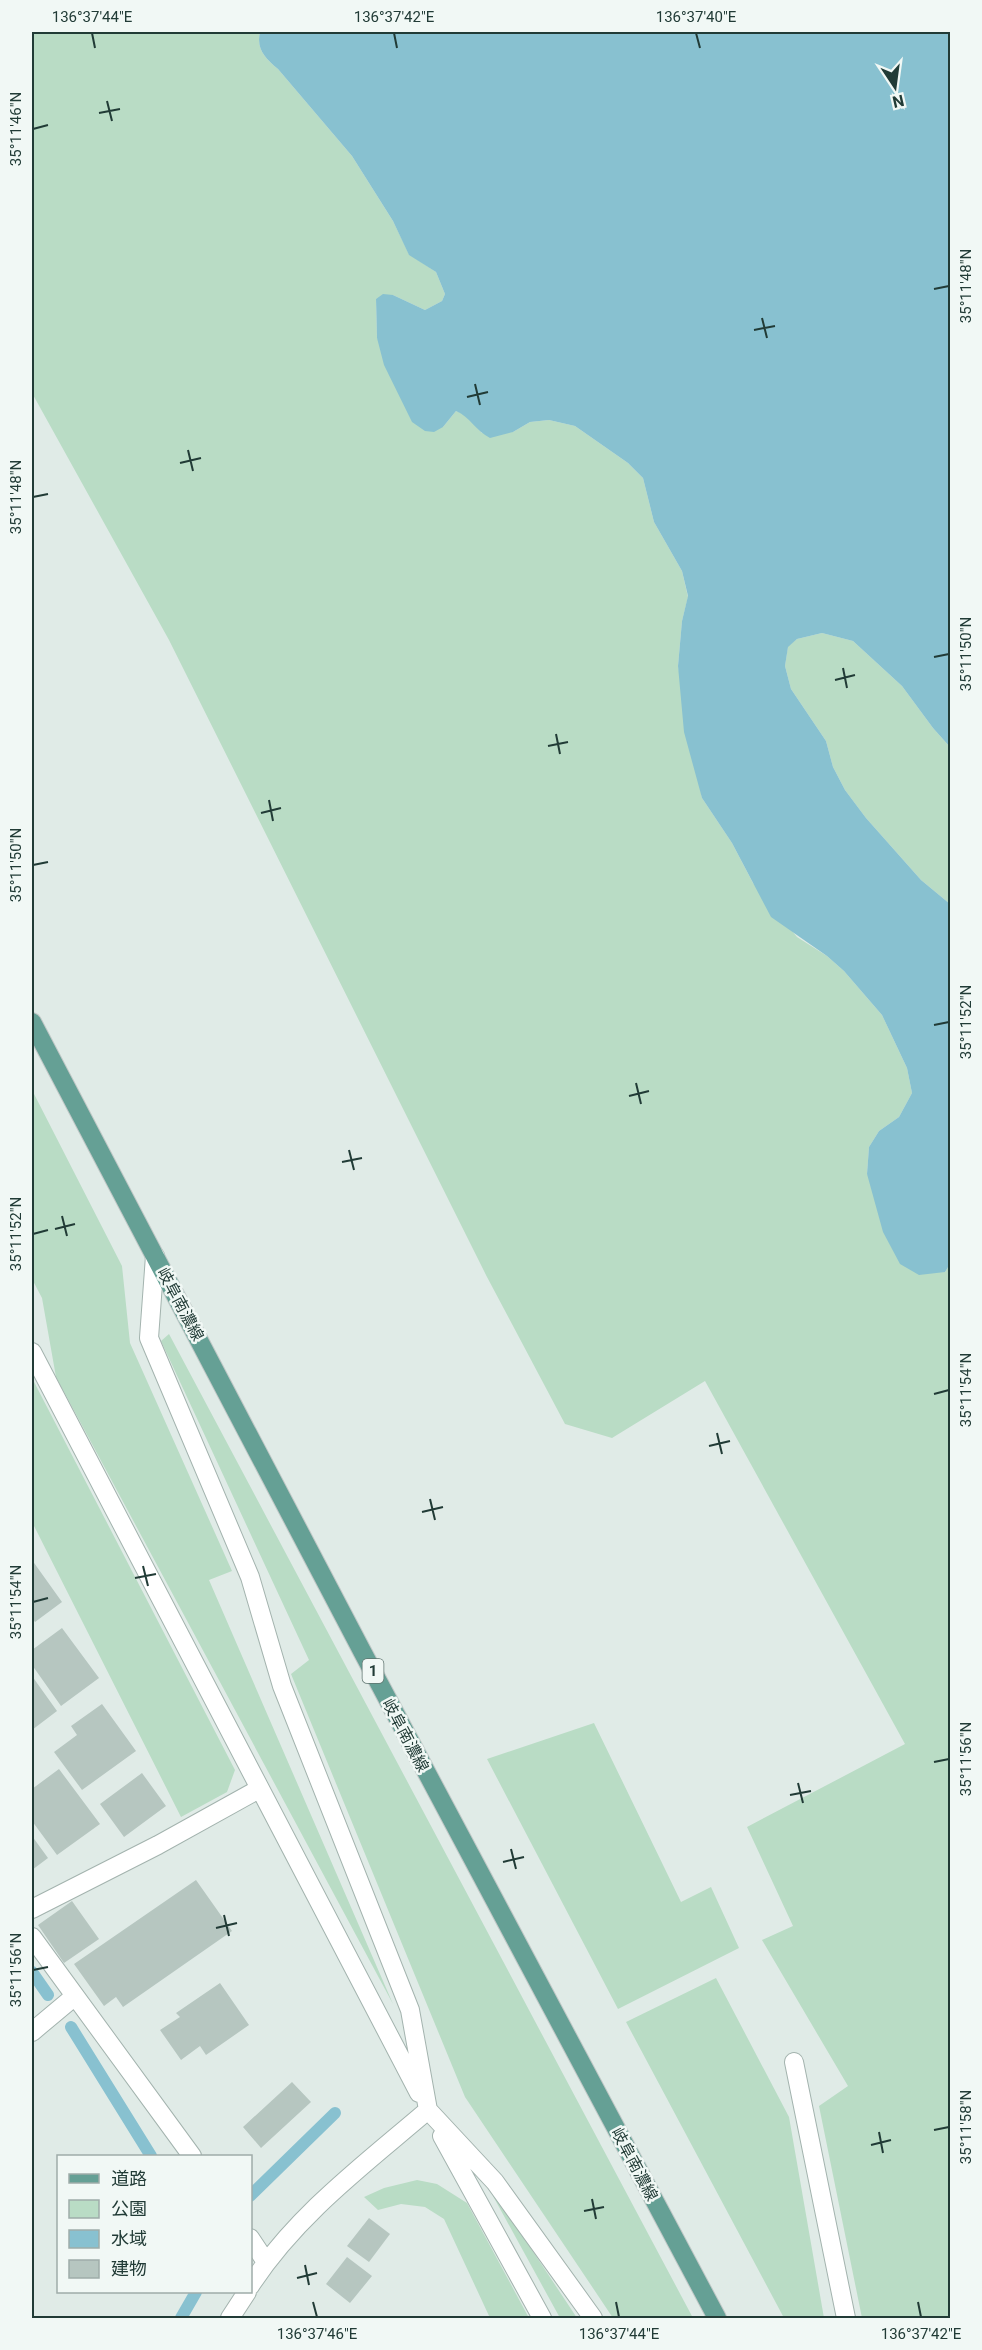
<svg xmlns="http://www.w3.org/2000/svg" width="982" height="2350" font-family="Roboto,'Noto Sans JP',sans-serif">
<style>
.green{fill:#b9dcc5}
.water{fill:#88c1d0}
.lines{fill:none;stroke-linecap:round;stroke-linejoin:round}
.stream{stroke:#88c1d0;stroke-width:12}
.building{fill:#b6c6c0}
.minor-casing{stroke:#a3b3ae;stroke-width:20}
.major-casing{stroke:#c1c8c7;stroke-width:20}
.minor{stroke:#fff;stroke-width:18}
.major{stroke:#65a095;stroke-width:18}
.ticks{fill:none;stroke:#213b36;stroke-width:2}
.labels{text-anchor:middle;stroke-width:5;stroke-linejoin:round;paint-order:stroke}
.shield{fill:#f1f8f5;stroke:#5f746f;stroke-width:1.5}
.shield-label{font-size:15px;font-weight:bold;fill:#213b36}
.street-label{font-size:16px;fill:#213b36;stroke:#f1f8f5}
.neatline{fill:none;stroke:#213b36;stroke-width:2}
.ticks-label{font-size:15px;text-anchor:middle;fill:#213b36}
</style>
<rect width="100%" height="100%" fill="#e0ebe7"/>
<!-- green -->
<path class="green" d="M 32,32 L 260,32 C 256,49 265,58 278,69 L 352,156 L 393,221 L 409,254 L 436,272 L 445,294 L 442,301 L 425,310 L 393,295 L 376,299 L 377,338 L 443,427 L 456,411 L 466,415 L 482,433 L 513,432 L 530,422 L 549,420 L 575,426 L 628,463 L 643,478 L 654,522 L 682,571 L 688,597 L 682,621 L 678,666 L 702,798 L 732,843 L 753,883 L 797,937 L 827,956 L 844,971 L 882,1015 L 907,1068 L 912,1093 L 899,1117 L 879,1131 L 869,1147 L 867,1174 L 945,1272 L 950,1264 L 950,2318 L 862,2318 L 819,2106 L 848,2086 L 762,1940 L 793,1926 L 747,1827 L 905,1744 L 705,1381 L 612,1438 L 565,1424 L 487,1277 L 169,640 L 32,393 Z
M 822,633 L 853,641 L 902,686 L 933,728 L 950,747 L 950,904 L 921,880 L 866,818 L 845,790 L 833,767 L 826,741 L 791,689 L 785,666 L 788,646 L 797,639 Z
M 32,1090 L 122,1266 L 130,1343 L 232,1571 L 209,1580 L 393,2004 L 56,1377 L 42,1298 L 32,1279 Z
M 169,1334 L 693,2318 L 613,2318 L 465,2097 L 291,1674 L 309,1660 L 161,1341 Z
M 32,1378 L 235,1770 L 227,1792 L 181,1817 L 32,1522 Z
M 594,1723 L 681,1902 L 711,1887 L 739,1948 L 618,2009 L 487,1759 Z
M 716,1978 L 789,2117 L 824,2318 L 784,2318 L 626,2022 Z
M 417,2180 L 437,2184 L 467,2203 L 529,2318 L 490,2318 L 444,2219 L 425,2207 L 401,2204 L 378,2210 L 364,2197 L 384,2188 Z
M 495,2194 L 577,2318 L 560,2318 L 493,2196 Z"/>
<!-- water -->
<path class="water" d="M 260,32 L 950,32 L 950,747 L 933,728 L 902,686 L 853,641 L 822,633 L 797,639 L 788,647 L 785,666 L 791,689 L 826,741 L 833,767 L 845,790 L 866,818 L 921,880 L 950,904 L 950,1264 L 945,1272 L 919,1275 L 900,1264 L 883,1232 L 867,1174 L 869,1147 L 879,1131 L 899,1117 L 912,1093 L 907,1068 L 882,1015 L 844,971 L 827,956 L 771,917 L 732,843 L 702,798 L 684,732 L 678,666 L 682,621 L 688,596 L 682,571 L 654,522 L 643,478 L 628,463 L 575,426 L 549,420 L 530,422 L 513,432 L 490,438 C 476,431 470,417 456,411 L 443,427 L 434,432 L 425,431 L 412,422 L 384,365 L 377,338 L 376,299 L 383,294 L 393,295 L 425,310 L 442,301 L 445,294 L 436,272 L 409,255 L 393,221 L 352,156 L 278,69 C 265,58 256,49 260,32 Z"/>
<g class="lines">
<!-- stream -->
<path class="stream" d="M 32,1972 L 48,1995
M 71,2027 L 151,2156
M 250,2196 L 335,2113
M 181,2318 L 196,2292"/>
</g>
<!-- building -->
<path class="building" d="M 32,1560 L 62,1602 L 35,1622 L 32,1618 Z
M 62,1628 L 99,1678 L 61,1706 L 32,1665 L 32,1650 Z
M 32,1676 L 57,1711 L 32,1730 Z
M 102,1704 L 136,1751 L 82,1790 L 54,1752 L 77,1735 L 71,1726 Z
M 59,1769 L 100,1824 L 57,1855 L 32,1821 L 32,1789 Z
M 142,1773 L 166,1806 L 124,1837 L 100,1804 Z
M 32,1836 L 48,1858 L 32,1870 Z
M 196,1880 L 232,1931 L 123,2007 L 116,1997 L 104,2006 L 74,1964 Z
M 72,1901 L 99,1939 L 64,1963 L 38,1925 Z
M 220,1983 L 249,2025 L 206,2055 L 200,2046 L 181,2060 L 160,2030 L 180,2017 L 176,2013 Z
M 292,2082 L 311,2102 L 261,2148 L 243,2127 Z
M 369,2218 L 390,2234 L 369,2262 L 347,2246 Z
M 347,2257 L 372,2276 L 350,2303 L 326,2284 Z"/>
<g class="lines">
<!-- minor casing -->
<g class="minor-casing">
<path id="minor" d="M 155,1256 L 149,1338 L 250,1577 L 282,1686 L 410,2010 L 428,2110 L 495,2182 L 593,2318
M 32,1352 L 419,2093
M 32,1909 L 158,1845 L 259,1789
M 32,1937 L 192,2156
M 32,2032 L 75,1996
M 794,2062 L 846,2318
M 442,2136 L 542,2318
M 250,2238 L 266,2262
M 250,2286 C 296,2215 365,2164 428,2110
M 230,2318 L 247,2292"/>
</g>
<!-- major casing -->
<g class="major-casing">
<path id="major" d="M 32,1022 L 363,1653 L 717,2318"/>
</g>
<!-- minor -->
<use href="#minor" class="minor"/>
<!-- major -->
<use href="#major" class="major"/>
</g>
<!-- ticks -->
<path class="ticks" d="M 92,33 L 95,48M 394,33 L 397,48M 696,33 L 700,48M 107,101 L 112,121M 99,113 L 120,109M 33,129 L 48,125M 934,289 L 949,286M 762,318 L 767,338M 754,330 L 775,326M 475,384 L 480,405M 467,397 L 488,392M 188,450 L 193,471M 180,463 L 201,458M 33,497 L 48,494M 934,657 L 949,654M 843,668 L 847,688M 835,680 L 855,675M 556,734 L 560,754M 548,746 L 568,742M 269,800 L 273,821M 261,813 L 281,808M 33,865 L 48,862M 934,1025 L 949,1022M 636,1083 L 641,1104M 629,1096 L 649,1091M 349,1150 L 354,1170M 342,1162 L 362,1158M 62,1216 L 67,1236M 55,1229 L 75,1224M 33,1234 L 48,1230M 934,1394 L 949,1390M 717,1433 L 722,1454M 709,1446 L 730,1441M 430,1499 L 435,1520M 422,1512 L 443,1507M 143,1566 L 148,1586M 135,1578 L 156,1574M 33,1602 L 48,1598M 934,1762 L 949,1759M 798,1783 L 803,1803M 790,1795 L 811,1791M 511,1849 L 516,1869M 503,1862 L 524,1857M 224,1915 L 229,1936M 216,1928 L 237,1923M 33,1970 L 48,1967M 934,2130 L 949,2127M 879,2132 L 883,2153M 871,2145 L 891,2140M 592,2199 L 596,2219M 584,2211 L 604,2207M 305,2265 L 309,2285M 297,2278 L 317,2273M 313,2302 L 317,2317M 616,2302 L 619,2317M 918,2302 L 921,2317"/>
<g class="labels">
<!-- shield labels -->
<rect class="shield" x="362.5" y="1659" width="21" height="24" rx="4.5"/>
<g class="shield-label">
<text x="373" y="1676">1</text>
</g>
<!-- street labels -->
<g class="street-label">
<text transform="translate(181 1304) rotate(62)" y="6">岐阜南濃線</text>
<text transform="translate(406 1735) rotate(62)" y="6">岐阜南濃線</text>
<text transform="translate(635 2164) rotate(62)" y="6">岐阜南濃線</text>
</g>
</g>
<!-- border -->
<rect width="982" height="2350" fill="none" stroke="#f1f8f5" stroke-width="66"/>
<!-- legend -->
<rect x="57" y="2155" width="195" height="138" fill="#f1f8f5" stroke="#9eaca9" stroke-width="1.5"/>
<rect x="69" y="2174" width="30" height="9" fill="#65a095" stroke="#9eaca9" stroke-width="1.5"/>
<text x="111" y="2185" font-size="18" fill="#213b36">道路</text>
<rect x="69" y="2200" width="30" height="18" fill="#b9dcc5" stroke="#9eaca9" stroke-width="1.5"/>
<text x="111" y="2215" font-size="18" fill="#213b36">公園</text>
<rect x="69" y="2230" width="30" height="18" fill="#88c1d0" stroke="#9eaca9" stroke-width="1.5"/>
<text x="111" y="2245" font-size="18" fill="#213b36">水域</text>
<rect x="69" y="2260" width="30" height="18" fill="#b6c6c0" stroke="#9eaca9" stroke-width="1.5"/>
<text x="111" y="2275" font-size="18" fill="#213b36">建物</text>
<!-- north arrow -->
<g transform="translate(895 87) rotate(167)" stroke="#f1f8f5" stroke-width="4.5" paint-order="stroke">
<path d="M0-4.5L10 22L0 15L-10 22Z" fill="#213b36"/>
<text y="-9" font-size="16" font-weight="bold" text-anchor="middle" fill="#213b36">N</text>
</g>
<rect x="33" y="33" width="916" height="2284" class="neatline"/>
<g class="ticks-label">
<text x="92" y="22">136°37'44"E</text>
<text x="394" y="22">136°37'42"E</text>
<text x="696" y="22">136°37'40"E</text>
<text transform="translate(16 129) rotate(-90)" y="5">35°11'46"N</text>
<text transform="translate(966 286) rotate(-90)" y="5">35°11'48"N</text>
<text transform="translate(16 497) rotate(-90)" y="5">35°11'48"N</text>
<text transform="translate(966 654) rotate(-90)" y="5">35°11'50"N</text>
<text transform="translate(16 865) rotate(-90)" y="5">35°11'50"N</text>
<text transform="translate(966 1022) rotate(-90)" y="5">35°11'52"N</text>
<text transform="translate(16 1234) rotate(-90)" y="5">35°11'52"N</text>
<text transform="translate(966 1390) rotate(-90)" y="5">35°11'54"N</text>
<text transform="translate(16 1602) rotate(-90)" y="5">35°11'54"N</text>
<text transform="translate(966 1759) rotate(-90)" y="5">35°11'56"N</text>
<text transform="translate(16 1970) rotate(-90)" y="5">35°11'56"N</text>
<text transform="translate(966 2127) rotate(-90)" y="5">35°11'58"N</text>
<text x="317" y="2339">136°37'46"E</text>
<text x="619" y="2339">136°37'44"E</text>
<text x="921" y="2339">136°37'42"E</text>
</g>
</svg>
